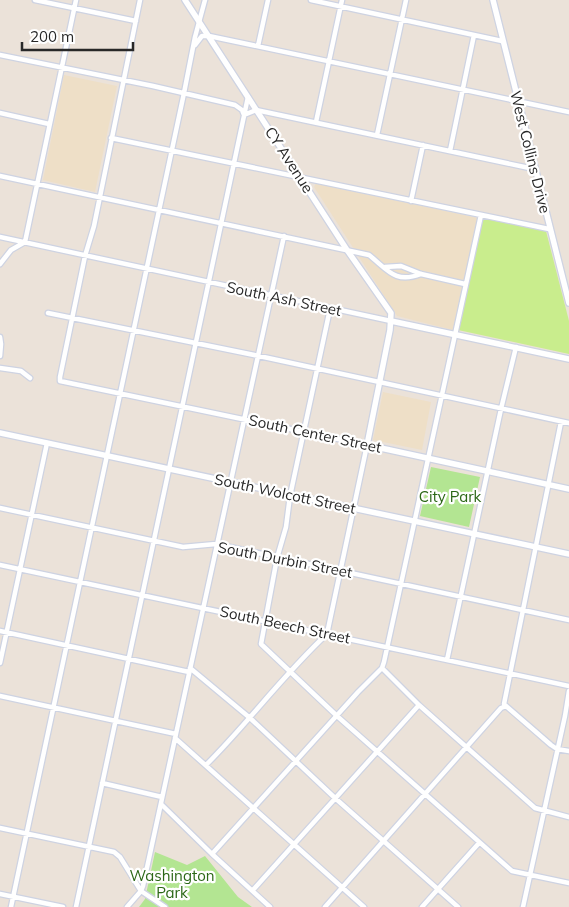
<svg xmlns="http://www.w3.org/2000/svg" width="569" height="907" font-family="Mulish,sans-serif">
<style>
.education{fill:#eedfc7}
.green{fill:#b3e592}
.pitch{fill:#c9ed8d}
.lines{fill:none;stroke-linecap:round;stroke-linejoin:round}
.street-casing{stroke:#ced3e2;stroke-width:7}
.secondary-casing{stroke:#ced3e2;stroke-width:8}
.street{stroke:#fff;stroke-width:4.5}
.secondary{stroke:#fff;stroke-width:5.5}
.labels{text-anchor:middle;stroke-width:4.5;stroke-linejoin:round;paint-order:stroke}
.street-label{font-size:15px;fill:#282828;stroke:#fff}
.park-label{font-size:15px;fill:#2b6716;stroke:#fff}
</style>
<rect width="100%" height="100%" fill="#ebe2d9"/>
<!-- education -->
<path class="education" d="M 64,75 L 117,86 L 95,192 L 43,180 Z
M 316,183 L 478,218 L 453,330 L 397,316 L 314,187 Z
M 383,392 L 431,402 L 422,450 L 373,440 Z"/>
<!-- green -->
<path class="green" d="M 431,467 L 480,477 L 469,527 L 420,516 Z
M 155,852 L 187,865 L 205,856 L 238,897 L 252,907 L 139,907 L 145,899 Z"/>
<!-- pitch -->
<path class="pitch" d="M 483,218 L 546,231 L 569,321 L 569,354 L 458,330 Z"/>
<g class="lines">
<!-- street casing -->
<g class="street-casing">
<path id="street" d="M 35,0 L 136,21
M 140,0 L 94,226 L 85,256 L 60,377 L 60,381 L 367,445 L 327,634
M 311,0 L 502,41
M 195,45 L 202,36 L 209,36 L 569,112
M 258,46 L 268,0
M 0,55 L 153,86 L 235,105 L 242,110 L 244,115 L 256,110 L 534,169
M 0,113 L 49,124
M 316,122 L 342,0
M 377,135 L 406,0
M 111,138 L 549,229
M 450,151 L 474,35
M 0,176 L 369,255 C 388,270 395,284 421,274
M 411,201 L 423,145
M 0,237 L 391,321
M 0,264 L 11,250 L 25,242 L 76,0
M 385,267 L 401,266 L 421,274 L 465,284
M 330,309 L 290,496 L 286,527 L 277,558 L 261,644 L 337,716 L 512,871 L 569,883
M 48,313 L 259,356 L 569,423
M 0,337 L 1,344 L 0,356
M 0,368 L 21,371 L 30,378
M 0,508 L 183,547 L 216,544 L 569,620
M 0,565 L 569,686
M 0,631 L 189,672
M 447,660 L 501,409 L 516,347
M 0,663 L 47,443
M 190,668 L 250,718 L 335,798 L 458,907
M 382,668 L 419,705 L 535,808 L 569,817
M 0,696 L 176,734
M 506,706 L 504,704 L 561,422
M 506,706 L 551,745 L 557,749 L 569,751
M 175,738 L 364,907
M 206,765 C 248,723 283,675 327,634
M 102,783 L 162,797
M 161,804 L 212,854 L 270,907
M 0,828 L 114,852 L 120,857 L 141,891 L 165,907
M 212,854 L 358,692 L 382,668 L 384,662 L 481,215
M 253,890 L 419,705
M 0,894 L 63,907
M 11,907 L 184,93 L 195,37 L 205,0
M 76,907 L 248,97
M 127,907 L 141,891 L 143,886 L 284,236
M 325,907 L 501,708 L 506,706
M 422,907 L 479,843
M 523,907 L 565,716 L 569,691"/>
</g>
<!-- secondary casing -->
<g class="secondary-casing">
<path id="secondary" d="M 185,0 L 347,250 L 391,313 L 390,330 L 367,445 L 569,489
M 493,0 L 569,303
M 391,321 L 569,359
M 0,433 L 569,554"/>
</g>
<!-- street -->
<use href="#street" class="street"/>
<!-- secondary -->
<use href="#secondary" class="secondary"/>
</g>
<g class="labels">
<!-- street labels -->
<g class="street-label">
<text transform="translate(530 152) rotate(76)" y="5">West Collins Drive</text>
<text transform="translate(289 160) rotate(57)" y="5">CY Avenue</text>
<text transform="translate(284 299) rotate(12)" y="5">South Ash Street</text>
<text transform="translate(315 434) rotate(12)" y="5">South Center Street</text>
<text transform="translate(285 494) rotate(12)" y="5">South Wolcott Street</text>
<text transform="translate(285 560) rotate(11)" y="5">South Durbin Street</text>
<text transform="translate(285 625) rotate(12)" y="5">South Beech Street</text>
</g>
<!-- park labels -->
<g class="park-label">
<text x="450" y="502">City Park</text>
<text x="172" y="881">Washington<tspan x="172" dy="17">Park</tspan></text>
</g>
</g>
<!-- scale -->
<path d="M22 42v8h111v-8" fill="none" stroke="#282828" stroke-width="2.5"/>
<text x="30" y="42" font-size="15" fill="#282828" stroke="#ffffff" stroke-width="4" paint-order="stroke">200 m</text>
</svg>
